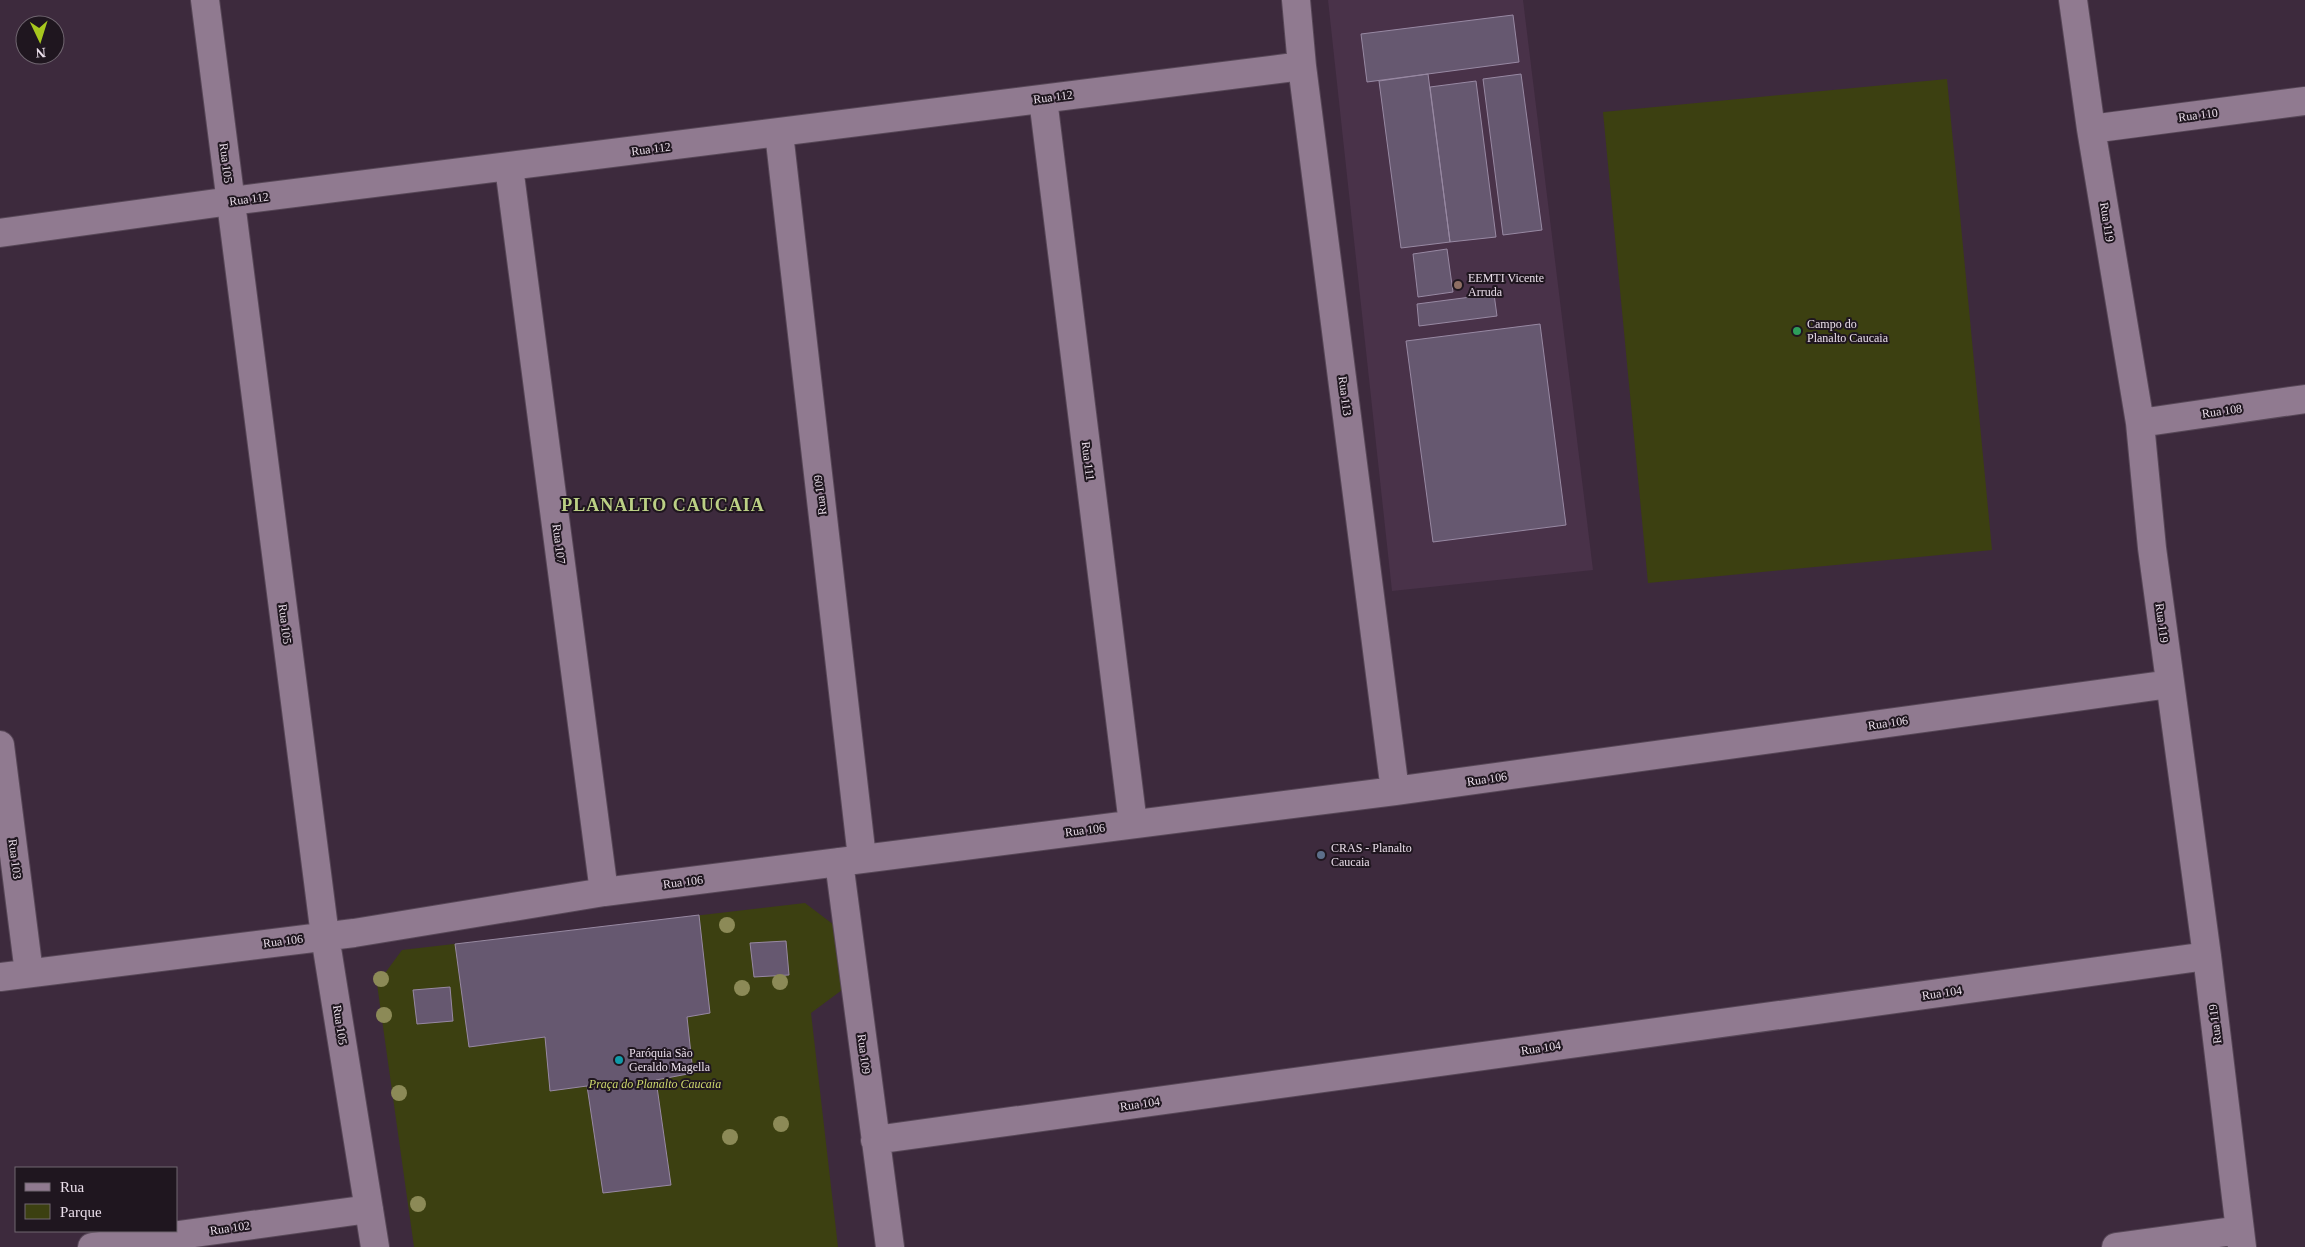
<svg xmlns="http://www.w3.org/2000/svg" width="2305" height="1247" font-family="'Times New Roman',serif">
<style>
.built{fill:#493249}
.green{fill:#3c4011}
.building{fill:#665870;stroke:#9889a3}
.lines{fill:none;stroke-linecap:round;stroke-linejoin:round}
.street-casing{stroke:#574757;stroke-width:30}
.street{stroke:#907a90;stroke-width:28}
.tree{fill:#8c8a57}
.education-dot{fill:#8d6e63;stroke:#1f161f;stroke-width:2}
.leisure-dot{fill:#2e9e5b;stroke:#1f161f;stroke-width:2}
.service-dot{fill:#5c6f8a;stroke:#1f161f;stroke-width:2}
.culture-dot{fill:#0f9aa8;stroke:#1f161f;stroke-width:2}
.labels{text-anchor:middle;stroke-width:4;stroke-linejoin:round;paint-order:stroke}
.street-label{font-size:12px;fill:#eadeea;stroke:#1f161f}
.poi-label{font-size:12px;fill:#eadeea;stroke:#1f161f;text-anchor:start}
.park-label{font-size:12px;font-style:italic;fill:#cdd86c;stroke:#1f161f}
.district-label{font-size:18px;font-weight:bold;letter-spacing:1px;fill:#bcd085;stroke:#1f161f}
</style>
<rect width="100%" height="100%" fill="#3d2a3d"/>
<!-- built -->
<path class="built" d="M 1328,0 L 1523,0 L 1593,570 L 1392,591 Z"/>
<!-- green -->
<path class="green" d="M 1947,79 L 1992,550 L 1648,583 L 1603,112 Z
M 805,903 L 834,925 L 842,990 L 811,1013 L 838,1247 L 414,1247 L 377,984 L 402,950 Z"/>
<!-- building -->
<path class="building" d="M 1513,15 L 1519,62 L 1367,82 L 1361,34 Z
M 1428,74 L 1450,242 L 1401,248 L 1379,81 Z
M 1521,74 L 1542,230 L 1503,235 L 1483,79 Z
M 1476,81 L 1496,237 L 1450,242 L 1430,87 Z
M 1447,249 L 1453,292 L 1418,297 L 1413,254 Z
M 1494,294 L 1497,316 L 1419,326 L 1417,304 Z
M 1540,324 L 1566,525 L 1433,542 L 1406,341 Z
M 699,915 L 710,1013 L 687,1017 L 693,1073 L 656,1080 L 671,1185 L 603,1193 L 587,1086 L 550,1091 L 545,1037 L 469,1047 L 455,944 Z
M 786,941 L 789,975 L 754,977 L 750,943 Z
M 450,987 L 453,1021 L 417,1024 L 413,990 Z"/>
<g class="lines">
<!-- street casing -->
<g class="street-casing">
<path id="street" d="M 205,0 L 325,936 L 375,1247
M 1296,0 L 1302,66 L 1395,791
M 2073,0 L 2091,129 L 2140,423 L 2152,548 L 2207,956 L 2242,1247
M 1043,99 L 1133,824
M 2091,129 L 2305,101
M 779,133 L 862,858
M 509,167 L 604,892
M 0,233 L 231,201 L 1302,66
M 2140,423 L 2305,399
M 0,745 L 29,973
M 839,862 L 890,1247
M 0,977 L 354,933 L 604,892 L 1395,791 L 2170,684
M 875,1140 L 2207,956
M 92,1247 L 369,1209
M 2116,1247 L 2240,1230"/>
</g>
<!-- street -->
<use href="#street" class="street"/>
</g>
<!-- trees -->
<g class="tree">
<circle cx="727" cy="925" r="8"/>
<circle cx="381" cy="979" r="8"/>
<circle cx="780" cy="982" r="8"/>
<circle cx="742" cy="988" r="8"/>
<circle cx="384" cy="1015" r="8"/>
<circle cx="399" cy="1093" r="8"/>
<circle cx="781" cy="1124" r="8"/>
<circle cx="730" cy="1137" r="8"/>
<circle cx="418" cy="1204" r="8"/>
</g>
<!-- markers -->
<circle class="education-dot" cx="1458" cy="285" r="5"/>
<circle class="leisure-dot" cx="1797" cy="331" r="5"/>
<circle class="service-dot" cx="1321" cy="855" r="5"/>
<circle class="culture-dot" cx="619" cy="1060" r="5"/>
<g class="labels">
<!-- street labels -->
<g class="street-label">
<text transform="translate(1053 97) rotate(-7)" y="4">Rua 112</text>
<text transform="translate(2198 115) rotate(-7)" y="4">Rua 110</text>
<text transform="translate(651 149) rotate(-7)" y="4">Rua 112</text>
<text transform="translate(226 163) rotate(83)" y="4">Rua 105</text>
<text transform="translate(249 199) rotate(-7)" y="4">Rua 112</text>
<text transform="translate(2107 222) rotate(81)" y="4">Rua 119</text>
<text transform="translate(1345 396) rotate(83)" y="4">Rua 113</text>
<text transform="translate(2222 411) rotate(-8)" y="4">Rua 108</text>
<text transform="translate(1088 461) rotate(83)" y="4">Rua 111</text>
<text transform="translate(820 495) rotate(-97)" y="4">Rua 109</text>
<text transform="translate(559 544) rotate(83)" y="4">Rua 107</text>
<text transform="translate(2162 623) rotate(83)" y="4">Rua 119</text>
<text transform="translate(285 624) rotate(83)" y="4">Rua 105</text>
<text transform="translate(1888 723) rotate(-8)" y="4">Rua 106</text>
<text transform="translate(1487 779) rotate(-8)" y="4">Rua 106</text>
<text transform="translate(1085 830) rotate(-7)" y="4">Rua 106</text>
<text transform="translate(15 859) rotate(83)" y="4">Rua 103</text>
<text transform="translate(683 882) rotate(-7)" y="4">Rua 106</text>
<text transform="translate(283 941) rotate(-7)" y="4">Rua 106</text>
<text transform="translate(1942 993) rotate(-8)" y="4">Rua 104</text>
<text transform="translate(2215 1024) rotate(-97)" y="4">Rua 119</text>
<text transform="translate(340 1025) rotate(81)" y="4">Rua 105</text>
<text transform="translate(1541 1048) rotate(-8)" y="4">Rua 104</text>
<text transform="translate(864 1054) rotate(83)" y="4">Rua 109</text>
<text transform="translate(1140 1104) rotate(-8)" y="4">Rua 104</text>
<text transform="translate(230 1228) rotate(-8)" y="4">Rua 102</text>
</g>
<!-- poi labels -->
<g class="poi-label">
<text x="1468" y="282">EEMTI Vicente<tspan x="1468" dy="14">Arruda</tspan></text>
<text x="1807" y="328">Campo do<tspan x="1807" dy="14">Planalto Caucaia</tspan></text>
<text x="1331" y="852">CRAS - Planalto<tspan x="1331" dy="14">Caucaia</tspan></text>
<text x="629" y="1057">Paróquia São<tspan x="629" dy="14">Geraldo Magella</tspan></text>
</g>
<!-- park labels -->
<g class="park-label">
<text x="655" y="1088">Praça do Planalto Caucaia</text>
</g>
<!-- district labels -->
<g class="district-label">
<text x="663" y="511">PLANALTO CAUCAIA</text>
</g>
</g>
<!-- legend -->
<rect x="15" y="1167" width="162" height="65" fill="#1f161f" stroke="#706670"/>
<rect x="25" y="1183" width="25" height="8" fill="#907a90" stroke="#706670"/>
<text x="60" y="1192" font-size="15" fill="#eadeea">Rua</text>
<rect x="25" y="1204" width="25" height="15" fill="#3c4011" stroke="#706670"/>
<text x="60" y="1217" font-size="15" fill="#eadeea">Parque</text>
<!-- north arrow -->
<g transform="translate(40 40) rotate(176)"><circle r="24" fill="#1f161f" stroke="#706670"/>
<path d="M0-4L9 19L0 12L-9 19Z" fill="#a7c71e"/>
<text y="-8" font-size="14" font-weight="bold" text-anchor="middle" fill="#eadeea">N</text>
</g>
</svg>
